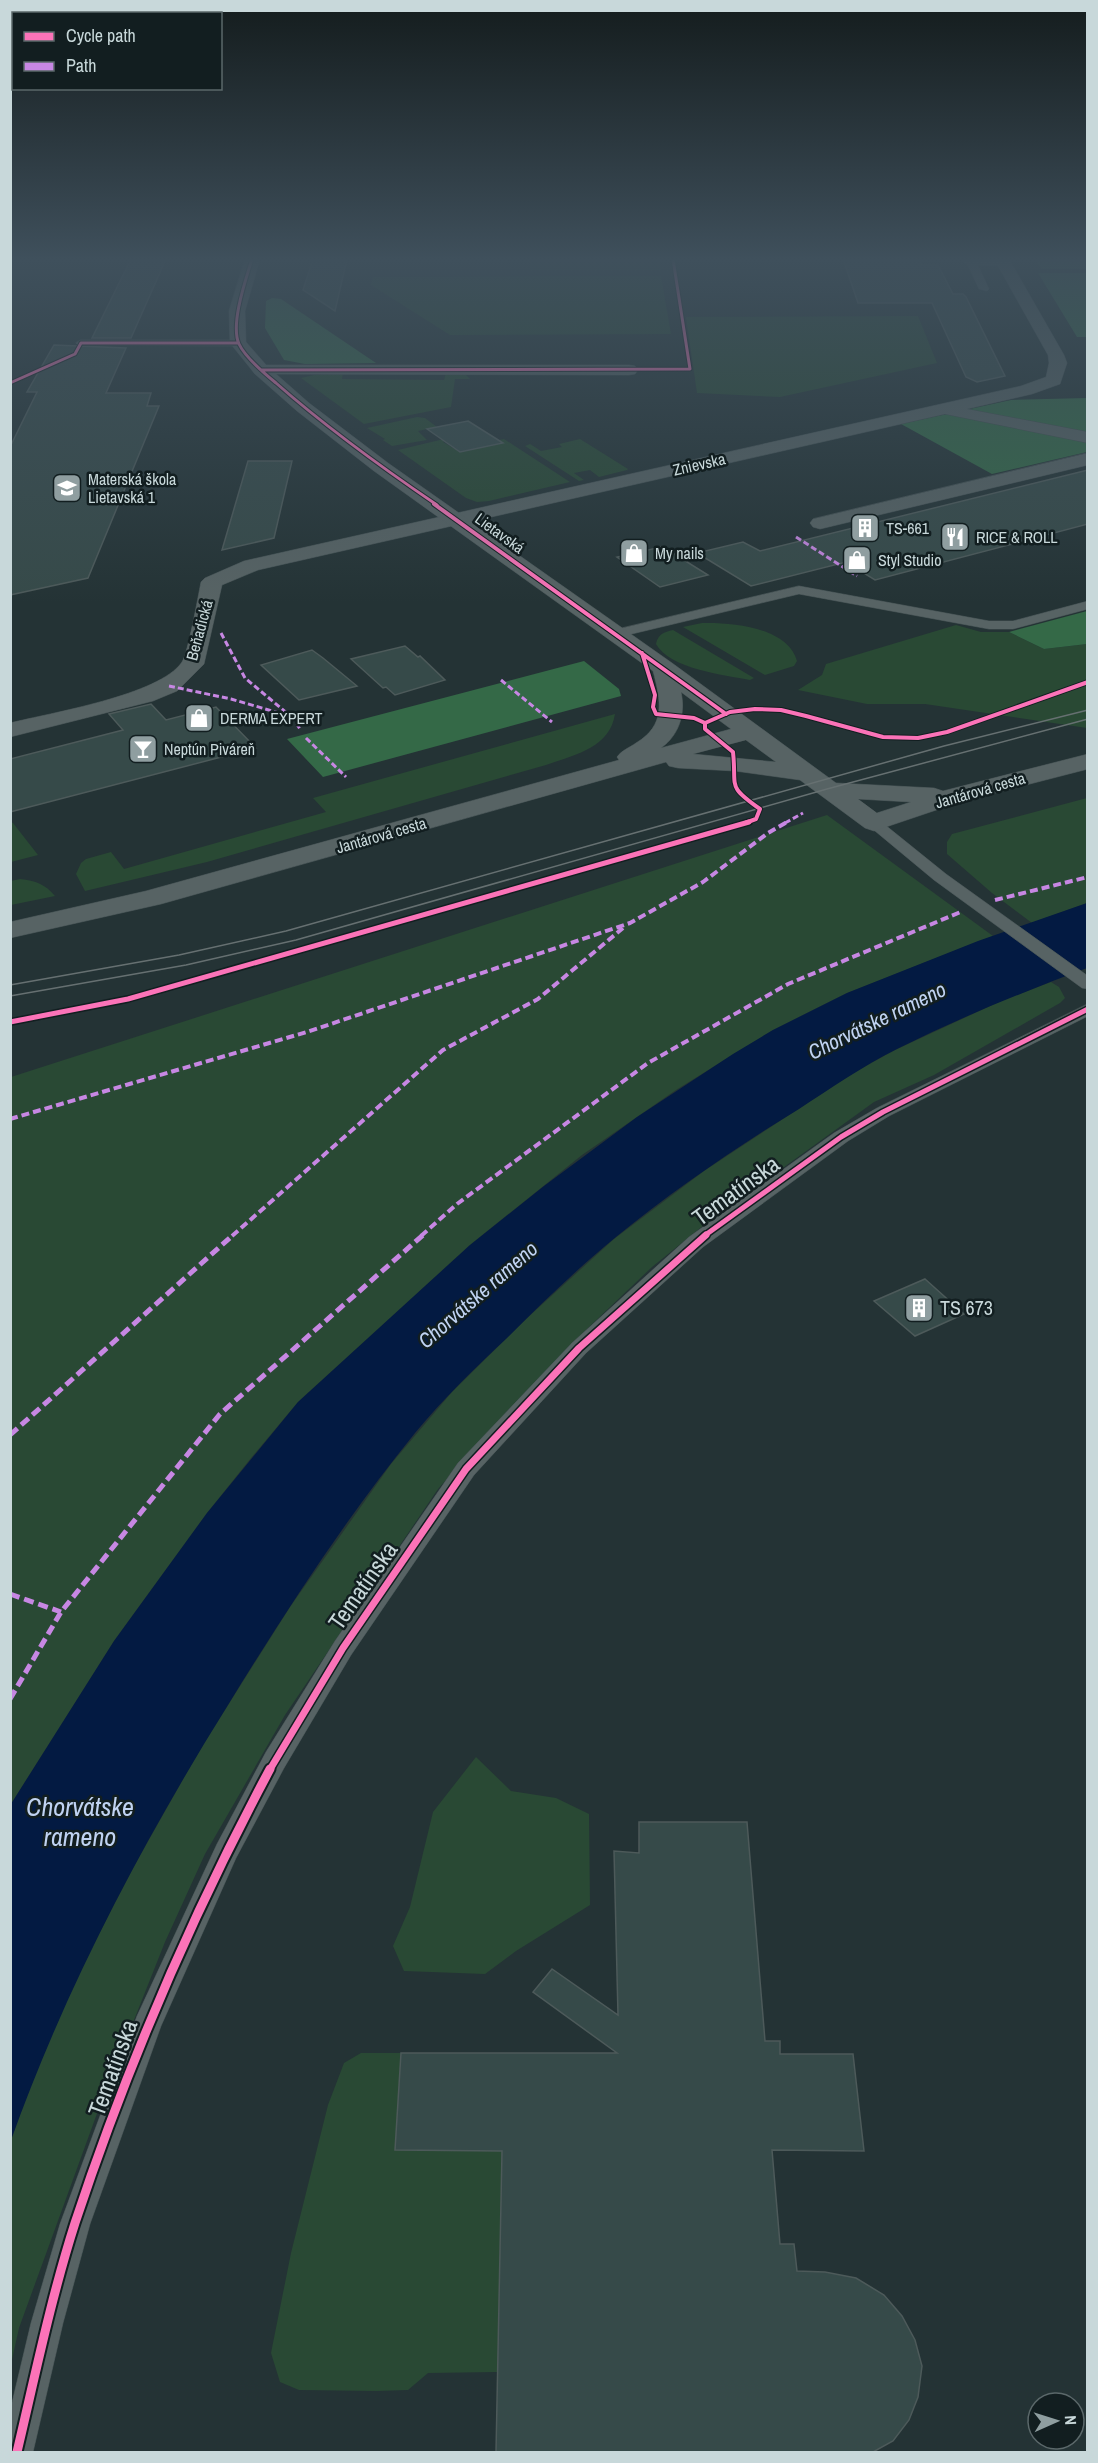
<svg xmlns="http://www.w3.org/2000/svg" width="1098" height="2463" font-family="'Archivo Narrow',sans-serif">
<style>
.green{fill:#294934}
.forest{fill:#346947}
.water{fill:#031a42}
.building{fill:#364a49;stroke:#4d5a5a;stroke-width:1.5}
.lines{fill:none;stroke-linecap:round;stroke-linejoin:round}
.lane-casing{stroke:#424f51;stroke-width:1}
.street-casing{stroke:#424f51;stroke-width:1}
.secondary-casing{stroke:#424f51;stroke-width:1}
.lane{fill:#576364;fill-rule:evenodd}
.street{fill:#576364;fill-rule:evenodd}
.secondary{fill:#576364;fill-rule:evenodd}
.tram{stroke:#667071;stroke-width:1.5}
.quiet-far2{stroke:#c787e3;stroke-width:3;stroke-dasharray:6 3;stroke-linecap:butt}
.quiet-far1{stroke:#c787e3;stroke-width:4;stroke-dasharray:8 4;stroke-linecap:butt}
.quiet{stroke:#c787e3;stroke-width:5;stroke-dasharray:10 5;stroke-linecap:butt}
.cycleway-far4-casing{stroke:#121e20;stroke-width:5}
.cycleway-far3-casing{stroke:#121e20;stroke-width:6}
.cycleway-far2-casing{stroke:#121e20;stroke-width:8}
.cycleway-far1-casing{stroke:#121e20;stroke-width:10}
.cycleway-casing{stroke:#121e20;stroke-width:13}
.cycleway-far4{stroke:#fb73b8;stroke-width:3}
.cycleway-far3{stroke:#fb73b8;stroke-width:4}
.cycleway-far2{stroke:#fb73b8;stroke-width:5}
.cycleway-far1{stroke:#fb73b8;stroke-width:7}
.cycleway{stroke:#fb73b8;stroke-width:9}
.labels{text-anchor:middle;stroke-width:5;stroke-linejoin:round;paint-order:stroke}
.far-street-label{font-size:16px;fill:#c8d8da;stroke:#121e20}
.far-poi-label{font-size:16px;fill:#c8d8da;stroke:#121e20;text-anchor:start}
.poi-label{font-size:20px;fill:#c8d8da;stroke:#121e20;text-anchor:start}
.water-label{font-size:21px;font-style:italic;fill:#c0d3f2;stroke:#121e20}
.near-street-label{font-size:24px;fill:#c8d8da;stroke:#121e20}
.near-water-label{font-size:26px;font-style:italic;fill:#c0d3f2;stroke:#121e20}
</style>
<rect width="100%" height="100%" fill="#243335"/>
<!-- green -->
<path class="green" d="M 530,259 L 659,259 L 661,270 L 530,270 Z
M 661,276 L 671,334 L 450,335 L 371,285 L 373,277 Z
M 918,316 L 937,363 L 780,397 L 697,393 L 686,317 Z
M 343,373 L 342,379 L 444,380 L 446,373 L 466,375 L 470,379 L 455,379 L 451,407 L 364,424 L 301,378 L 314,375 Z
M 417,417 L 425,418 L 437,427 L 418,431 L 427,440 L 392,446 L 383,440 L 385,439 L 367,428 Z
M 444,439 L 446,440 L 443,442 L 460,452 C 477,449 488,442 504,439 L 570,482 L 489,501 L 477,502 L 466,498 L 398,450 Z
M 580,439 L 628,469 L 627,470 L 599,477 L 590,470 L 574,473 L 584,480 L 579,481 L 525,446 L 530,444 L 541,451 L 562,447 L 559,444 Z
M 702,623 C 730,622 788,627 797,661 L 794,666 L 765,675 L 683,627 Z
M 956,625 L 981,632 L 1009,632 L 1044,649 L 1087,644 L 1087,728 L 925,704 L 867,704 L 798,690 L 822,675 L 826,664 Z
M 673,630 L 754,678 L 750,680 C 724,675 670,669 656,644 C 658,634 664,632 673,630 Z
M 615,714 C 610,748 574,755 546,765 L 207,862 L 85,891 L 76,874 L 81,863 L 86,859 L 111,852 L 124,869 L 326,812 L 313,798 Z
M 1087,798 L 1087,903 L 1032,923 L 992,893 L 947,854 L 947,842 L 952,834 Z
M 827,815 L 993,936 L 847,993 L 773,1030 L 676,1090 L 582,1155 L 470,1245 L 298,1402 L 251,1458 L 207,1513 L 114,1641 L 11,1804 L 11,1077 Z
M 11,822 L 13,823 L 38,855 L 11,862 Z
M 20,879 C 36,881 45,884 55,896 L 11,905 L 11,881 Z
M 1051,982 L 1059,987 L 1065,998 L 1060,1003 L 934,1075 L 874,1102 L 704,1225 L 652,1267 L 588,1328 L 510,1408 L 438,1489 L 285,1715 L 205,1854 L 165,1942 L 99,2108 L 19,2328 L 11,2364 L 11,2140 L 31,2084 L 74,1982 L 133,1868 L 199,1751 L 290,1607 L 391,1464 L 452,1392 L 526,1319 L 614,1239 L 704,1171 L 853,1073 L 895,1050 L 1003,1000 Z
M 476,1757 L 511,1791 L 556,1798 L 589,1814 L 590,1905 L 516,1951 L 485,1974 L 404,1971 L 393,1946 L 410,1907 L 433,1812 Z
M 361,2053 L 401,2053 L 395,2150 L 502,2151 L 498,2372 L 428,2373 L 408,2390 L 376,2391 L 299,2390 L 280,2382 L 271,2353 L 291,2253 L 328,2105 L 344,2063 Z"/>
<!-- forest -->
<path class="forest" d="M 1035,259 L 1087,259 L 1087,269 L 1041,269 Z
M 1038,273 L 1087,273 L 1087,337 L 1077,337 Z
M 272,298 L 281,299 L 376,363 L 305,364 L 284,360 L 265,328 L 266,301 Z
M 1087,398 L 1087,452 L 992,474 L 901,424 L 1011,400 Z
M 1087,611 L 1087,644 L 1044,649 L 1009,632 Z
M 584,661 L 619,689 L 621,696 L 323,777 L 287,739 Z"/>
<!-- water -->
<path class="water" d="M 1087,903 L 1087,968 C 1023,992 959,1018 897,1049 C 863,1066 831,1088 799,1109 C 735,1148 674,1190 616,1237 C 578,1268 542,1303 507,1338 C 475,1368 443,1399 415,1433 C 346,1518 285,1612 228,1705 C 142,1843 66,1987 11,2140 L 11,1804 L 114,1641 L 207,1513 L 298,1402 L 470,1245 L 544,1186 L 637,1117 L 733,1054 L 773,1030 L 847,993 L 978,941 Z"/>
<!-- building -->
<path class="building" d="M 131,259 L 166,259 L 131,338 L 92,338 Z
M 313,259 L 347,259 L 335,311 L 303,290 Z
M 843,259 L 919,259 L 922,265 L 938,265 L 953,294 L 963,294 L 966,297 L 1005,376 L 977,382 L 966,377 L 932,303 L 858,303 Z
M 54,345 L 126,348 L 106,393 L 151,393 L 147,406 L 159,406 L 88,578 L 10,595 L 10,447 L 37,392 L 27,392 Z
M 468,421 L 503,443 L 460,452 L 427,429 Z
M 248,461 L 292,461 L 274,538 L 222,550 Z
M 1088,470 L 1088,524 L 875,580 L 846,562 L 751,586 L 697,553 L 743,542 L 760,551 Z
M 661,547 L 671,552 L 708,575 L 660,587 L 617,557 Z
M 405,646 L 418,657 L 420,656 L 445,680 L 395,695 L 386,687 L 383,688 L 351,659 Z
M 312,650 L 323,658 L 357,686 L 299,700 L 261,665 Z
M 151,704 L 166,720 L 216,707 L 256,748 L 10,812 L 10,759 L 123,730 L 109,714 Z
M 925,1279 L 964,1314 L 915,1336 L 874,1301 Z
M 639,1822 L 747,1822 L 765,2041 L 780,2041 L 780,2054 L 853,2054 L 864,2151 L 772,2150 L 780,2244 L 794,2244 L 797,2271 L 825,2272 L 856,2278 L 884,2295 L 902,2316 L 915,2340 L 922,2366 L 918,2397 L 909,2420 L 893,2441 L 873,2452 L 496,2452 L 502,2151 L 395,2150 L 401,2053 L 617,2053 L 533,1992 L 552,1969 L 618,2015 L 614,1851 L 639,1853 Z"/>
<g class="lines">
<!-- lane casing -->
<g class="lane-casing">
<path id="lane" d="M 968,259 L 976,261 L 989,289 L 987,291 L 979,289 L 966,261 Z
M 81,340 L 238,340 L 243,343 L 238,346 L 78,345 L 76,343 Z
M 799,586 L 989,621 L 1013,621 L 1088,601 L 1088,609 L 1013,629 L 989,629 L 799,594 L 615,638 L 608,634 L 610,631 Z
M 874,818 L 879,820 L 946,874 L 1088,976 L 1088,989 L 1082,988 L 934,880 L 869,826 L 866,823 L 869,820 Z
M 1088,1004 L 1088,1016 L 889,1116 L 848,1141 L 703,1247 L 586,1353 L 474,1475 L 351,1655 L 284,1768 L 236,1858 L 161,2026 L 90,2224 L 63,2323 L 33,2452 L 10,2452 L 10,2411 L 31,2323 L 60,2224 L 137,2016 L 217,1844 L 266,1752 L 335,1641 L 458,1463 L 572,1343 L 689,1237 L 834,1133 L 877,1108 Z"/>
</g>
<!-- street casing -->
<g class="street-casing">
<path id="street" d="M 965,259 L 1009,259 L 1064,355 L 1067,363 L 1060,384 L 1032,394 L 967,409 L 1088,432 L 1088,443 L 945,414 L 258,570 L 222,585 L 204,664 L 177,691 L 153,701 L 10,737 L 10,723 C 50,713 160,695 182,662 C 188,653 198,597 201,582 L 205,578 L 244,561 L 1021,386 L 1046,377 L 1049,363 L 1048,355 L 998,266 L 966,264 L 963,261 Z
M 261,365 L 629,365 L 635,366 L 638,370 L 635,374 L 629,375 L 255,374 L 252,370 L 255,366 Z
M 1088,453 L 1088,465 L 820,529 L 813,527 L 810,523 L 813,519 Z"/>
</g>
<!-- secondary casing -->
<g class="secondary-casing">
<path id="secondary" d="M 245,259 L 260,259 L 245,311 L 246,342 L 267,366 L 309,403 L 388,463 L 672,663 L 836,783 L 934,788 L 943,791 L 1088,754 L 1088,769 L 960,802 L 874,831 L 865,828 L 800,780 L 735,771 L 678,768 L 669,766 L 666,762 L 161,904 L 10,938 L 10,922 L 146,891 L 619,760 L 617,757 C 622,750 629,748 636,743 C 666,725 661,701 653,671 L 374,471 L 297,411 L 255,374 L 230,343 L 229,311 ZM 681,692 L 731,729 L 661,748 C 679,735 686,714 681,692 ZM 746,740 L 776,762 L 693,754 ZM 858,799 L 911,802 L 877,813 Z"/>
</g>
<!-- lane -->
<use href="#lane" class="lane"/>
<!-- street -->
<use href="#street" class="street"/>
<!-- secondary -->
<use href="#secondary" class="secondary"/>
<!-- tram -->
<path class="tram" d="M 10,985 L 179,955 L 286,931 L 944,746 L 1088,710
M 10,996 L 186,965 L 296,940 L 827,789 L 1088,719"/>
<!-- quiet-far2 -->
<path class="quiet-far2" d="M 796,537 L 857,576
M 221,633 L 245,678 L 288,714
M 501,680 L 552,722
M 169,686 L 231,699 L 293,717 L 301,731
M 306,738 L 346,777
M 785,823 L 803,813"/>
<!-- quiet-far1 -->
<path class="quiet-far1" d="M 995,900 L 1088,877
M 10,1119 L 307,1032 L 630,923 L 703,882 L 768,833 L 787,822
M 232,1236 L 443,1050 L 538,999 L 623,928
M 421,1236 L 457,1204 L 648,1063 L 788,984 L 963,911"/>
<!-- quiet -->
<path class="quiet" d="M 10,1435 L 233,1235
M 10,1594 L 61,1612
M 10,1699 L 61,1612 L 220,1414 L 423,1235"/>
<!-- cycleway-far4 casing -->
<g class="cycleway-far4-casing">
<path id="cycleway-far4" d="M 252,259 C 246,279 230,324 239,344 C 245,357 265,374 276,383 C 327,428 381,467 437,505
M 261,370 L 690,369 L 673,259
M 10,383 L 75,354 L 81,343 L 238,343"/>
</g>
<!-- cycleway-far3 casing -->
<g class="cycleway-far3-casing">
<path id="cycleway-far3" d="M 434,504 L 726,714
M 642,653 L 655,695 L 653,707 L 656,714 L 694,718 L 705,723
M 745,823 L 756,819 L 760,809 C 726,785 737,788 733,752 L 705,729 L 705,723 L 730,712 L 755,709 L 781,710 L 806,716 L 883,737 L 918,738 L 947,732 L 1088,682"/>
</g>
<!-- cycleway-far2 casing -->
<g class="cycleway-far2-casing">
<path id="cycleway-far2" d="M 10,1022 L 128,999 L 749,822
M 704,1236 L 841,1137 L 883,1112 L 1088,1009"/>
</g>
<!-- cycleway-far1 casing -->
<g class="cycleway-far1-casing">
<path id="cycleway-far1" d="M 269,1771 L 343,1648 L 466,1469 L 579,1348 L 706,1235"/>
</g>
<!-- cycleway casing -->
<g class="cycleway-casing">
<path id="cycleway" d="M 17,2452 C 35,2376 51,2298 75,2223 C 127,2066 192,1915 270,1769"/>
</g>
<!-- cycleway-far4 -->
<use href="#cycleway-far4" class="cycleway-far4"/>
<!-- cycleway-far3 -->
<use href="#cycleway-far3" class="cycleway-far3"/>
<!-- cycleway-far2 -->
<use href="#cycleway-far2" class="cycleway-far2"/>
<!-- cycleway-far1 -->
<use href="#cycleway-far1" class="cycleway-far1"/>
<!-- cycleway -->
<use href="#cycleway" class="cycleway"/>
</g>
<!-- sky -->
<linearGradient id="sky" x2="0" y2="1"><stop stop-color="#141c1d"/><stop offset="0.43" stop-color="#3f505c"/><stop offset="1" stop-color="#3f505c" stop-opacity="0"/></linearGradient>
<rect width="1098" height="603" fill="url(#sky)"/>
<!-- icons -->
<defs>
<g id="school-square" transform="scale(1.5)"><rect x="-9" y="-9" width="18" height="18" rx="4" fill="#8f9ea0" stroke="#121e20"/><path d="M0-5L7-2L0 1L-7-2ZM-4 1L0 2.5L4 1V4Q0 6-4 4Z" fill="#fff"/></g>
<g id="building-square" transform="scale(1.5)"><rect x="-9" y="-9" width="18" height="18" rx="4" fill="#8f9ea0" stroke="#121e20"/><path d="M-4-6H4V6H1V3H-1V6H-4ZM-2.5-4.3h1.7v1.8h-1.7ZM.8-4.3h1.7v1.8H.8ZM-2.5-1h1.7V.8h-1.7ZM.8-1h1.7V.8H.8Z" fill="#fff"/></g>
<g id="restaurant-square" transform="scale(1.5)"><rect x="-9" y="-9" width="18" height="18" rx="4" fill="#8f9ea0" stroke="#121e20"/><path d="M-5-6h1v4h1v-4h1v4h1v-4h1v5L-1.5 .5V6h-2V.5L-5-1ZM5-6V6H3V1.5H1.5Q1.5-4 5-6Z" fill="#fff"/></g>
<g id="shop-square" transform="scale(1.5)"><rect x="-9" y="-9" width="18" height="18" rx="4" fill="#8f9ea0" stroke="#121e20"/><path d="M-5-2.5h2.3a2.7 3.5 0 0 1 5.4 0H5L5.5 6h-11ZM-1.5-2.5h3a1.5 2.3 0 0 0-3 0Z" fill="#fff"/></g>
<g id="bar-square" transform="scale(1.5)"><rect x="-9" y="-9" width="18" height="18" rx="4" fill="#8f9ea0" stroke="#121e20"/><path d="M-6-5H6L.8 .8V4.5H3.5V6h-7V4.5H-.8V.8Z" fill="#fff"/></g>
</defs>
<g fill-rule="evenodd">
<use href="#school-square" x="67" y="488"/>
<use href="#building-square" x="865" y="528"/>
<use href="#restaurant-square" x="955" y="537"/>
<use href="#shop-square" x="634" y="553"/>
<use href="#shop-square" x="857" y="560"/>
<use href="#shop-square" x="199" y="718"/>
<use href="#bar-square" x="143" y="749"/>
<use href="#building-square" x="919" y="1308"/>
</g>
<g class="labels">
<!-- far-street labels -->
<g class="far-street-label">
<text transform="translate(699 464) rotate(-13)" y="6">Znievska</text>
<text transform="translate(500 533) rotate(36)" y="6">Lietavská</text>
<text transform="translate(199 630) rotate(-75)" y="6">Beňadická</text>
<text transform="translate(980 790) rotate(-16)" y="6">Jantárová cesta</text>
<text transform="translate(381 835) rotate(-16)" y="6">Jantárová cesta</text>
</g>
<!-- far-poi labels -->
<g class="far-poi-label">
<text x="88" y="485">Materská škola<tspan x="88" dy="18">Lietavská 1</tspan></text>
<text x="886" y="534">TS-661</text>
<text x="976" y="543">RICE &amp; ROLL</text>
<text x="655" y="559">My nails</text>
<text x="878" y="566">Styl Studio</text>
<text x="220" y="724">DERMA EXPERT</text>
<text x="164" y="755">Neptún Piváreň</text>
</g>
<!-- poi labels -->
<g class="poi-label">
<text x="940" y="1315">TS 673</text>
</g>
<!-- water labels -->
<g class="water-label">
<text transform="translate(877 1021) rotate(-26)" y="7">Chorvátske rameno</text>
<text transform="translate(478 1295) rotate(-41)" y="7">Chorvátske rameno</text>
</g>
<!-- near-street labels -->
<g class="near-street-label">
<text transform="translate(736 1191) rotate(-36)" y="8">Tematínska</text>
<text transform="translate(363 1586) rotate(-55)" y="8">Tematínska</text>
<text transform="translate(113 2068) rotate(-70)" y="8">Tematínska</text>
</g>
<!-- near-water labels -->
<g class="near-water-label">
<text x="80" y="1816">Chorvátske<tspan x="80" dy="30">rameno</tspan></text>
</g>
</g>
<!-- border -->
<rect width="1098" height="2463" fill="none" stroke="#c8d8da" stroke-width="24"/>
<!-- legend -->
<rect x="12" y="12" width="210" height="78" fill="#121e20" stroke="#5b686a" stroke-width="1.5"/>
<rect x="24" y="32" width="30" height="9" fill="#fb73b8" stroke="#5b686a" stroke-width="1.5"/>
<text x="66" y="42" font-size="18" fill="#c8d8da">Cycle path</text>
<rect x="24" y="62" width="30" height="9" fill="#c787e3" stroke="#5b686a" stroke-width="1.5"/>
<text x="66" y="72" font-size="18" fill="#c8d8da">Path</text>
<!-- north arrow -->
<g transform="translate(1056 2421) rotate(87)"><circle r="28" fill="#121e20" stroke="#5b686a" stroke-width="1.5"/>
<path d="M0-4.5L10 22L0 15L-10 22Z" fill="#8f9ea0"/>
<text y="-9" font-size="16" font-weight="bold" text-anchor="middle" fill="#c8d8da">N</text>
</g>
</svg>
